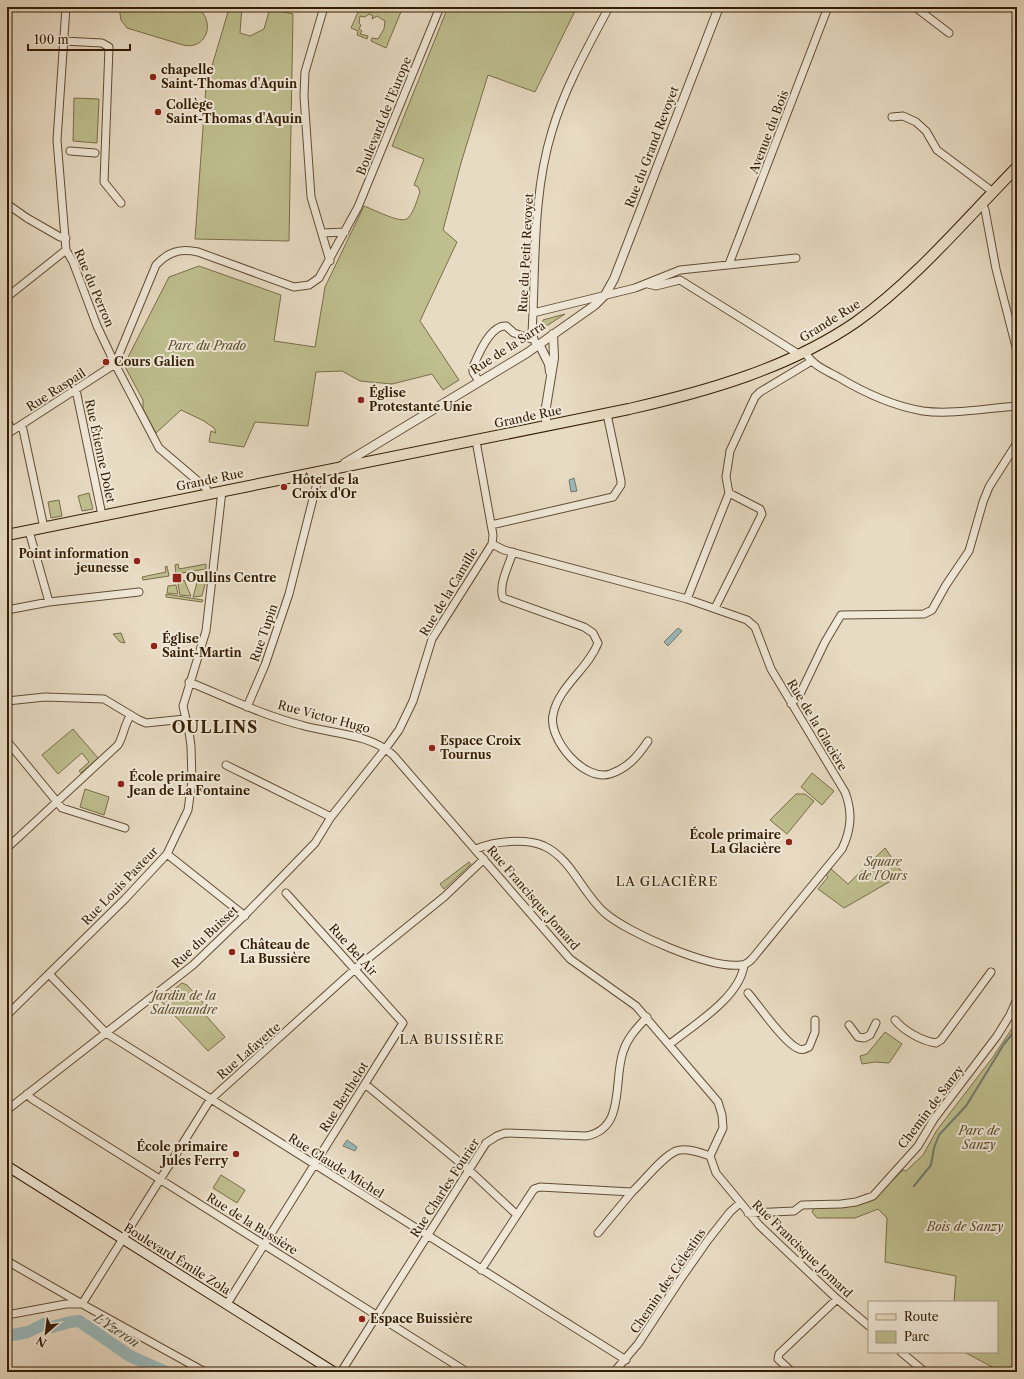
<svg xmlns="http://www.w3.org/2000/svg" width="1024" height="1379" font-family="'Libre Caslon Text',serif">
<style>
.green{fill:#bebe8e;stroke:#7a6e48}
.water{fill:#9ab9bc;stroke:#727b72}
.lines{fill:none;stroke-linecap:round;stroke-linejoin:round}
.stream{stroke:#727b72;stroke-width:2}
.river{stroke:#9ab9bc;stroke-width:12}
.pedestrian-casing{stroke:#624c33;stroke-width:7}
.minor-casing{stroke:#624c33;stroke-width:9}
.tertiary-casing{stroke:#624c33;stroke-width:10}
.secondary-casing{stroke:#351d03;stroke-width:11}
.primary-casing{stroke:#351d03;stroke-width:12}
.pedestrian{stroke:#f0e8d8;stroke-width:5}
.minor{stroke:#f0e8d8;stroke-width:7}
.tertiary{stroke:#f0e8d8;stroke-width:8}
.secondary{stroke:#f0e8d8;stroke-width:9}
.primary{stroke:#e8dbc3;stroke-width:10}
.poi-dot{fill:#8f2418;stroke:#f0e8d8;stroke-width:1.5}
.labels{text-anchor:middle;stroke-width:4;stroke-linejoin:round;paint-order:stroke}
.poi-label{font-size:12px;font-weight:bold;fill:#351d03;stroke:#f0e8d8;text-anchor:start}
.street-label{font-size:12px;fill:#351d03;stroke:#f0e8d8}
.park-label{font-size:12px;font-style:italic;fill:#5e4d2d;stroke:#f0e8d8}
.neighbourhood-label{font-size:13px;letter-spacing:1px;fill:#351d03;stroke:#f0e8d8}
.water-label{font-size:13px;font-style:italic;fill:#534c3a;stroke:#f0e8d8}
.district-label{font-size:16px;font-weight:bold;letter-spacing:1px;fill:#351d03;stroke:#f0e8d8}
</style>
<rect width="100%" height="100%" fill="#e8dbc3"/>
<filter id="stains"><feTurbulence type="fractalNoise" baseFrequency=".005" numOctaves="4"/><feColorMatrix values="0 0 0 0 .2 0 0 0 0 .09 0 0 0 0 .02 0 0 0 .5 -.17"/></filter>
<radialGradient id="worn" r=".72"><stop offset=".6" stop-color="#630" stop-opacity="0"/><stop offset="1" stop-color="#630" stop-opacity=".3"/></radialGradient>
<!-- green -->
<path class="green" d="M 119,7 L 196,7 C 217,20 207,51 183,45 L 127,28 L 121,20 Z
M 212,7 L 242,7 L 240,33 L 250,36 L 264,29 L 270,8 L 293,14 L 289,241 L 195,239 L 206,86 L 228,12 Z
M 380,7 L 403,7 L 386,48 L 371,41 L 372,38 L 378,39 L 384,29 L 385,21 L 377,16 L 372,19 L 373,16 L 369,14 L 365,17 L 360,16 L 359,23 L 361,25 L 359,29 L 362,31 L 360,34 L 368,36 L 367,39 L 357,35 L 358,31 L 351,28 L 358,12 L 372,12 Z
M 448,7 L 577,7 L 535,92 L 488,75 L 461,163 L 443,230 L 457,242 L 420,321 L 459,380 L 443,390 L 432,374 L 392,384 L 360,381 L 342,371 L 316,372 L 308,426 L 255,422 L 244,447 L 209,442 L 211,431 L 216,433 L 214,428 L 204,421 L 181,410 L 156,433 L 143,409 L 143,400 L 124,365 L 169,277 L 199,266 L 281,295 L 274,341 L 315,347 L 325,287 L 364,206 C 373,209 402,225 408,218 C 414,212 417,200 420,192 L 418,187 L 414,185 L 424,159 L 392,146 Z
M 74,98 L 99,99 L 97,143 L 73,141 Z
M 565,314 L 542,329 L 543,320 Z
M 89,493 L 93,509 L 82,511 L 78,496 Z
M 59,500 L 62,516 L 51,518 L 48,502 Z
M 178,564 L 179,569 L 206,564 L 206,569 L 176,574 L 175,565 Z
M 167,566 L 169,576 L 143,580 L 142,577 L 166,572 L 165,567 Z
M 198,579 L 206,580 L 202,596 L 193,597 Z
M 184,580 L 191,596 L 180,595 L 178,584 Z
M 176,585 L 178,594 L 167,593 L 168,586 Z
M 166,594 L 203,600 L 202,602 L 166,597 Z
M 121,633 L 125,643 L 120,642 L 113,634 Z
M 73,729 L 98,758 L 81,773 L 79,771 L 89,762 L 82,753 L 58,774 L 42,755 Z
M 812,773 L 834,791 L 822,805 L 801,787 Z
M 85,789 L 109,797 L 104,815 L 80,807 Z
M 796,794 L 805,794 L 814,801 L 787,834 L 770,820 Z
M 885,848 L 903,874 L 844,908 L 818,889 L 828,877 L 825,874 L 830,868 L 848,884 Z
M 469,862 L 471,864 L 444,889 L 440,884 Z
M 182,983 L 187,985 L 206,1006 L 201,1010 L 225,1037 L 208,1051 L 160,1000 Z
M 1017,1021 L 1017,1372 L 998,1372 L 996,1369 L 964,1352 L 997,1352 L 997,1302 L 954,1302 L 956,1276 L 885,1262 L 887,1218 L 878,1209 L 855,1218 L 817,1218 L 812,1212 L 815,1206 L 875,1197 L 903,1170 L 906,1171 L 923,1155 L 937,1130 L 993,1057 Z
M 885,1032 L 902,1044 L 889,1063 L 875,1062 L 862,1064 L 860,1056 L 867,1054 Z
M 221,1175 L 245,1190 L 237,1203 L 213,1188 Z"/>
<!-- water -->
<path class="water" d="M 574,478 L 577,491 L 571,492 L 569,480 Z
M 678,628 L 682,631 L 668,646 L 664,642 Z
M 347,1140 L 357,1147 L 355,1151 L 343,1146 Z"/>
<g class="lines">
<!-- stream -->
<path class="stream" d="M 914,1186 L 931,1165 L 934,1148 L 939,1135 L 966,1106 L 1004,1044 L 1017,1028"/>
<!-- river -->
<path class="river" d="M 7,1336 L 28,1332 L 44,1324 L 52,1327 L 70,1322 L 79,1321 L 130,1356 L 166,1372"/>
<!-- pedestrian casing -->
<g class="pedestrian-casing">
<path id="pedestrian" d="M 7,419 L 13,430"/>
</g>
<!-- minor casing -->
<g class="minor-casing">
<path id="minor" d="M 66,7 L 57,140 L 66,250 L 73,262 L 97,326 L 115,364 L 159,448 L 206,488 L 209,494
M 324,7 L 305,72 L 304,96 L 311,197 L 330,261
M 915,7 L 949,33
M 63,41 L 102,43 L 109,47 L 104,182 L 121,203
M 892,117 L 903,116 L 916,122 L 926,131 L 937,150 L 993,192
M 70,151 L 95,153
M 982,203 L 985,210 L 996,269 L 1017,351
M 7,204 L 27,218 L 60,237 L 66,238
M 322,233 L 345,232
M 729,264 L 828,7
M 648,284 L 656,286 L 680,280 L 800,355
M 7,297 L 66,250
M 533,313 L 635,288 L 680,270 L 796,258
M 536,345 L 532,333 C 536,266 532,196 552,131 C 565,87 588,47 609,7
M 805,352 C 812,365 825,370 838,377 C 863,392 893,406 923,411 C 951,415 988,408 1017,406
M 479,381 L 473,372 L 473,367 C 478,355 490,325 506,326 L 514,333 L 532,339
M 76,390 L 102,515
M 22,425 L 44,528
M 7,434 L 115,364 L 156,265 C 168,252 180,248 198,252 L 294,287 L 309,285 L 319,278 L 358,207 L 440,7
M 491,525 L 613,497 L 621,485 L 621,481 L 607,414
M 29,531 L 49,602
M 513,552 C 509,565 498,585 503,598 L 584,627 L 593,633 L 598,643 C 588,669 558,687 553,715 C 548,739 584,782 610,774 C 628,768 638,756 648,741
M 687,599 L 729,493 L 726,477 L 730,451 L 755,397 L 760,392 L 810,362
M 715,608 L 762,514 L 760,509 L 729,493
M 7,610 L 49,602 L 139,592
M 189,682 C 226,697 262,715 301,725 C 331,734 369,733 393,755 L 570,959 L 636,1006 L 718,1102 L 722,1115 L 723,1128 L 710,1156 L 716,1173 L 759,1225 L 837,1299 L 869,1326
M 7,701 L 45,697 L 104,699 L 139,720 L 146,723 L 185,719
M 791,704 L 800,694 L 825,642 L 841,615 L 924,614 L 932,610 L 946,585 L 969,551 L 983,502 L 989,487 L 1017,443
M 247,707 L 265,665 L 289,594 L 320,471
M 7,741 L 62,808 L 125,828
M 226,765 L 331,817
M 7,848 L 118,745 C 124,735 124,724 131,715
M 476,849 C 495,841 525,838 544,846 C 572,859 582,893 605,913 C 628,933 710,969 741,965 C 746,965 749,962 752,959 L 842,849 C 851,830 853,813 845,792 L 771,669 L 755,627 L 747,620 L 687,599 L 504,550 L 492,544
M 167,854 L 245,916
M 49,974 L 106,1033 L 626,1360
M 748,993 C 760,1007 783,1041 797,1048 C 802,1051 805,1049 809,1047 L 815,1032 L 815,1020
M 7,1015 L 125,899 L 167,854 L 188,810 L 192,781 L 191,746 L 189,732 L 183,706 L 206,631 L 222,491
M 895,1020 C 904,1031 922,1041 936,1043 L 941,1040 L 991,972
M 849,1025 L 858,1037 L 864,1038 L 870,1035 L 876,1023
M 670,1044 C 695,1024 740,997 744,965
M 365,1084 L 469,1170 L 516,1214
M 27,1094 L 32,1099 L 467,1372
M 7,1110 L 193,965 L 242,918 L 315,843 L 331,817 L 386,748 L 399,730 L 413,701 L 432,639 L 492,544 L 493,535 L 476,441
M 748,1213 L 794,1211 L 802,1205 L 841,1204 L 856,1202 L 873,1196 L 918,1146 L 934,1119 L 997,1036 L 1010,1015 L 1017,999
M 598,1233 L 632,1192
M 7,1261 L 82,1304 L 210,1100 L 355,969 L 444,897 L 484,859
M 481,1270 L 534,1189 L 540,1187 L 632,1192 C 644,1181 662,1157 676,1151 C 686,1147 701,1153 710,1156
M 227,1304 L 403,1023 L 286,893
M 7,1315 L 66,1304 L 82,1304 L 205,1372
M 901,1352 L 925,1372
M 341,1372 L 486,1143 L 497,1136 L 505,1133 L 586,1136 C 626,1129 613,1081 623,1052 C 627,1038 637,1028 647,1017
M 614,1372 L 638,1344 L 680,1280 L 708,1240 L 730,1212 L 740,1203
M 792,1372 L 778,1359 L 779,1354 L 837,1299"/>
</g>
<!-- tertiary casing -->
<g class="tertiary-casing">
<path id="tertiary" d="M 539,344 L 549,364 L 550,372
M 547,426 L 545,413 L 554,358 L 553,334
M 341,467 L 345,463 L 527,353 L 595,305 L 605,295 L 614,279 L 719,7"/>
</g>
<!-- secondary casing -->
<g class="secondary-casing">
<path id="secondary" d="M 7,1166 L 334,1372"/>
</g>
<!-- primary casing -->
<g class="primary-casing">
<path id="primary" d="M 7,535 L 629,409 C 708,391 789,368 856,322 C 914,281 967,218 1017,167"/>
</g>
<!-- pedestrian -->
<use href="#pedestrian" class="pedestrian"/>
<!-- minor -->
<use href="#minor" class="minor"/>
<!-- tertiary -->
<use href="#tertiary" class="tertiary"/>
<!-- secondary -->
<use href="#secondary" class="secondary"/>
<!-- primary -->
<use href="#primary" class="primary"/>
</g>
<!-- markers -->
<g class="poi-dot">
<circle cx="153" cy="77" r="4"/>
<circle cx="158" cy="112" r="4"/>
<circle cx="106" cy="362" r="4"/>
<circle cx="361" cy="400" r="4"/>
<circle cx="284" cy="487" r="4"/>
<circle cx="137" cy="561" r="4"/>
<rect x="172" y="573" width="10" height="10" rx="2"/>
<circle cx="154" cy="646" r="4"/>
<circle cx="432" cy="748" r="4"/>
<circle cx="121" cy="784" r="4"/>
<circle cx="789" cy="842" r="4"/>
<circle cx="232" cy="952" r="4"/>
<circle cx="236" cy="1154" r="4"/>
<circle cx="362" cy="1319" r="4"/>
</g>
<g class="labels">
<!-- poi labels -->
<g class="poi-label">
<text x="161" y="74">chapelle<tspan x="161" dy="14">Saint-Thomas d'Aquin</tspan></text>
<text x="166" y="109">Collège<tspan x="166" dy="14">Saint-Thomas d'Aquin</tspan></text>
<text x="114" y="366">Cours Galien</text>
<text x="369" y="397">Église<tspan x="369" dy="14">Protestante Unie</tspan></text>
<text x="292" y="484">Hôtel de la<tspan x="292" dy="14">Croix d'Or</tspan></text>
<text x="129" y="558" text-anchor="end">Point information<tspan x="129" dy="14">jeunesse</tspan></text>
<text x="186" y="582">Oullins Centre</text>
<text x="162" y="643">Église<tspan x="162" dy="14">Saint-Martin</tspan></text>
<text x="440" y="745">Espace Croix<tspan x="440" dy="14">Tournus</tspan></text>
<text x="129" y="781">École primaire<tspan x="129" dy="14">Jean de La Fontaine</tspan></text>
<text x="781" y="839" text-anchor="end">École primaire<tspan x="781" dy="14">La Glacière</tspan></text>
<text x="240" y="949">Château de<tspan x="240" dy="14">La Bussière</tspan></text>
<text x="228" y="1151" text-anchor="end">École primaire<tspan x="228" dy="14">Jules Ferry</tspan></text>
<text x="370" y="1323">Espace Buissière</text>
</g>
<!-- street labels -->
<g class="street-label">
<text transform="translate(384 116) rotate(-68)" y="4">Boulevard de l'Europe</text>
<text transform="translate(769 132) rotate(-69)" y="4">Avenue du Bois</text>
<text transform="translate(652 147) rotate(-69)" y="4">Rue du Grand Revoyet</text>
<text transform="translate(526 253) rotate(-87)" y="4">Rue du Petit Revoyet</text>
<text transform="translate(94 288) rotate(67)" y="4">Rue du Perron</text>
<text transform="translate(830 321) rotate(-32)" y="4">Grande Rue</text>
<text transform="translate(508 348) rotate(-33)" y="4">Rue de la Sarra</text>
<text transform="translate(56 390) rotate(-33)" y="4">Rue Raspail</text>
<text transform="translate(528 417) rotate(-12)" y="4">Grande Rue</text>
<text transform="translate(100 451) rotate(78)" y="4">Rue Étienne Dolet</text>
<text transform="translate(210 480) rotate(-12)" y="4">Grande Rue</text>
<text transform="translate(449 592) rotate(-59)" y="4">Rue de la Camille</text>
<text transform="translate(264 633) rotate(-71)" y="4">Rue Tupin</text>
<text transform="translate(324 717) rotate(15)" y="4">Rue Victor Hugo</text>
<text transform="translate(817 725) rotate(59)" y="4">Rue de la Glacière</text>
<text transform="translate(120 886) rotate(-46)" y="4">Rue Louis Pasteur</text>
<text transform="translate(533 898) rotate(49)" y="4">Rue Francisque Jomard</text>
<text transform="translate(205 937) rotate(-43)" y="4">Rue du Buisset</text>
<text transform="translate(353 950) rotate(48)" y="4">Rue Bel Air</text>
<text transform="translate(249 1051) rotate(-41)" y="4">Rue Lafayette</text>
<text transform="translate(344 1097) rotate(-58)" y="4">Rue Berthelot</text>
<text transform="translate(931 1107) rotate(-53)" y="4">Chemin de Sanzy</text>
<text transform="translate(336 1166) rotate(32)" y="4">Rue Claude Michel</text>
<text transform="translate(445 1188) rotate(-57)" y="4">Rue Charles Fourier</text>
<text transform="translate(252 1224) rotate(32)" y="4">Rue de la Bussière</text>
<text transform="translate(802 1249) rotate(44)" y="4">Rue Francisque Jomard</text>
<text transform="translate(177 1259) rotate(32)" y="4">Boulevard Émile Zola</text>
<text transform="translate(668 1281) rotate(-56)" y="4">Chemin des Célestins</text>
</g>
<!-- park labels -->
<g class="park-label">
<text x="207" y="350">Parc du Prado</text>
<text x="883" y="866">Square<tspan x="883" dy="14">de l'Ours</tspan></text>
<text x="184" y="1000">Jardin de la<tspan x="184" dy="14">Salamandre</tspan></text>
<text x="979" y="1135">Parc de<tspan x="979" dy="14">Sanzy</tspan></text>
<text x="965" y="1231">Bois de Sanzy</text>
</g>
<!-- neighbourhood labels -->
<g class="neighbourhood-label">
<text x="667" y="886">LA GLACIÈRE</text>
<text x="452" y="1044">LA BUISSIÈRE</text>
</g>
<!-- water labels -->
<g class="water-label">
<text transform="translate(117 1330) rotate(33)" y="5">L'Yzeron</text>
</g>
<!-- district labels -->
<g class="district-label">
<text x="215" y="733">OULLINS</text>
</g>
</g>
<!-- margin -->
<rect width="1024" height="1379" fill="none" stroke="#e8dbc3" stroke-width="24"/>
<rect x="8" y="8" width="1008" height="1363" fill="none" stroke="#351d03" stroke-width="2"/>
<rect x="12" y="12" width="1000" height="1355" fill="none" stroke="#351d03"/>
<!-- legend -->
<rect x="868" y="1301" width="130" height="52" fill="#f0e8d8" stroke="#a59783"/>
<rect x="876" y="1314" width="20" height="6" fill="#e8dbc3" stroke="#a59783"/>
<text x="904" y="1321" font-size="12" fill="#351d03">Route</text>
<rect x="876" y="1331" width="20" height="12" fill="#bebe8e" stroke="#a59783"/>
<text x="904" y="1341" font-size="12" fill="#351d03">Parc</text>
<!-- north arrow -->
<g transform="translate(46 1333) rotate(208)" stroke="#f0e8d8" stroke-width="3" paint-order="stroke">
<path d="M0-3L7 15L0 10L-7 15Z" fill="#351d03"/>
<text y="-6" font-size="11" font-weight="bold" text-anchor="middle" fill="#351d03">N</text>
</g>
<!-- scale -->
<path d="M28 44v6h102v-6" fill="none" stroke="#351d03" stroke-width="2"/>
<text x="34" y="44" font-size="12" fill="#351d03" stroke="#f0e8d8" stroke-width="3" paint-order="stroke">100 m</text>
<rect width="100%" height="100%" filter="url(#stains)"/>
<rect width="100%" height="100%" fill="url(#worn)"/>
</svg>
